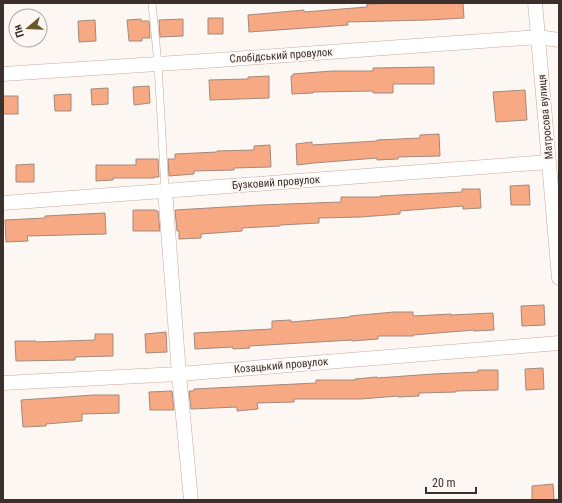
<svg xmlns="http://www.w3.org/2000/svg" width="562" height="503" font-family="'Roboto Condensed',sans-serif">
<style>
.building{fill:#f6a983;stroke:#a3897c}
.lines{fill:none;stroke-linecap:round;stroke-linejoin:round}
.lane-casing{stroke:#c5aa9d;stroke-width:8}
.street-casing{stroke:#c5aa9d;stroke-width:15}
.lane{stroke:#fff;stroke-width:7}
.street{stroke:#fff;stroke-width:14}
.labels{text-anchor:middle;stroke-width:3.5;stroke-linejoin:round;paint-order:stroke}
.street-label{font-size:11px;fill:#3b302b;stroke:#fdf7f4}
</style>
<rect width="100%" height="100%" fill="#fdf7f4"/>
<!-- building -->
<path class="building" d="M 410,3 L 463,3 L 464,18 L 428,20 L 347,22 L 348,25 L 249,32 L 248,15 L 304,10 L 304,12 L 367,7 L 367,4 Z
M 208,18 L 223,18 L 223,34 L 208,34 Z
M 141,19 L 141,21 L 149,21 L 150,38 L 142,38 L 142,41 L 129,41 L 127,20 Z
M 183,19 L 183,36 L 160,37 L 159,20 Z
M 95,20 L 96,41 L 79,42 L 78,21 Z
M 434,67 L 434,84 L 393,84 L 393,93 L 373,93 L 373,91 L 313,92 L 313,93 L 292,94 L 291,76 L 293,76 L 293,74 L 332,71 L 373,71 L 373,68 Z
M 269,76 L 269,98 L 210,100 L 209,80 L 248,79 L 248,77 Z
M 149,86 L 150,103 L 134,105 L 133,87 Z
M 108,88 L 108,104 L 92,105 L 91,89 Z
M 525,90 L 527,120 L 496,122 L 493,92 Z
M 71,94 L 71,111 L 55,111 L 54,95 Z
M 3,96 L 18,96 L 18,114 L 3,114 Z
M 439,134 L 440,156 L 398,157 L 398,159 L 377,160 L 377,158 L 314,163 L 297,165 L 296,144 L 312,142 L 312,145 L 377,141 L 377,140 L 420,138 L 420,135 Z
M 270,145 L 271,167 L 234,168 L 234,170 L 194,171 L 194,174 L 169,176 L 168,159 L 175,159 L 175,154 L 217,152 L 217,151 L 254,150 L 254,146 Z
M 136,159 L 158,159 L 159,177 L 154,177 L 154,178 L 113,178 L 113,180 L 96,181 L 96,165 L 136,165 Z
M 34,164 L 34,182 L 16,182 L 16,165 Z
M 529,185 L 530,205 L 511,205 L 510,186 Z
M 462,189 L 480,189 L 481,208 L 463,209 L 463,206 L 400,211 L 400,214 L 361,217 L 319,218 L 319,223 L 280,225 L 280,226 L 242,228 L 242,231 L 201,234 L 201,238 L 179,239 L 179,231 L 177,231 L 175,210 L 260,205 L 341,202 L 341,197 L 380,197 L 380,196 L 399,195 L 462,192 Z
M 133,210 L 156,210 L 156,211 L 158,211 L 160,231 L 133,231 Z
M 105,213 L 106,234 L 27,236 L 28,241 L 6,242 L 5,220 L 45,218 L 45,216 Z
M 544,305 L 545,325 L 522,326 L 521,306 Z
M 394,312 L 413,312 L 413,316 L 451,314 L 451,315 L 493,313 L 494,330 L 474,331 L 474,330 L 413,335 L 413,336 L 378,336 L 378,339 L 352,341 L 352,340 L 249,346 L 250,348 L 233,349 L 233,347 L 195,349 L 194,333 L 272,329 L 272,321 L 291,320 L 291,322 L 350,317 L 350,316 Z
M 166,332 L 167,352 L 146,353 L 145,334 Z
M 95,334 L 113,334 L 113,356 L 75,357 L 75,360 L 16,361 L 15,341 L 36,341 L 36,342 L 95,340 Z
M 543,368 L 544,389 L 526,390 L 525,369 Z
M 478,370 L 498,370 L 498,390 L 456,391 L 456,392 L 419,393 L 419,396 L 398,397 L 398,396 L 361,399 L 294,399 L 294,402 L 257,403 L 258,409 L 237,411 L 237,407 L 191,409 L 189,391 L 194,391 L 194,389 L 316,383 L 316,380 L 355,380 L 355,379 L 377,377 L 377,378 L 433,374 L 478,372 Z
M 172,391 L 174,410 L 150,410 L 149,392 Z
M 94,395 L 119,395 L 119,413 L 82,414 L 82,421 L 46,424 L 46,426 L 23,427 L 21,400 Z
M 553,484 L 554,500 L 532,500 L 532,486 Z"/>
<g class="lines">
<!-- lane casing -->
<g class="lane-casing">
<path id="lane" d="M 152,3 L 158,64 L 165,190"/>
</g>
<!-- street casing -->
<g class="street-casing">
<path id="street" d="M 535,3 L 538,37 L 559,278
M 3,74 L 219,60 L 538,37 L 559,40
M 165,190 L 179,374 L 191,500
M 3,203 L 549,162
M 3,383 L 179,374 L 559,343"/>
</g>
<!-- lane -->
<use href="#lane" class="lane"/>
<!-- street -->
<use href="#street" class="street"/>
</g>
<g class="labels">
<!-- street labels -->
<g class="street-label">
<text transform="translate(281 55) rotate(-4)" y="4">Слобідський провулок</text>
<text transform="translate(545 117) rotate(-95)" y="4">Матросова вулиця</text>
<text transform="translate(276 182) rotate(-4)" y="4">Бузковий провулок</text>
<text transform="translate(281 365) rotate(-5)" y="4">Козацький провулок</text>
</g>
</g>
<!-- border -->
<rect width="562" height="503" fill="none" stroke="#3b302b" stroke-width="8"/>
<!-- north arrow -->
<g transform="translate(28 28) rotate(251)"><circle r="19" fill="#fdf7f4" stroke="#afa7a4"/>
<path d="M0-3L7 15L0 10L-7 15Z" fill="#6a5625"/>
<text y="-6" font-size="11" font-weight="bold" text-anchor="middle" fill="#3b302b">Пн</text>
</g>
<!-- scale -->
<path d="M426 487v6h50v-6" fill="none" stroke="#3b302b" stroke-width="2"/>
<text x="432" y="487" font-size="12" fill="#3b302b" stroke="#fdf7f4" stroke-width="3" paint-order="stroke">20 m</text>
</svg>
